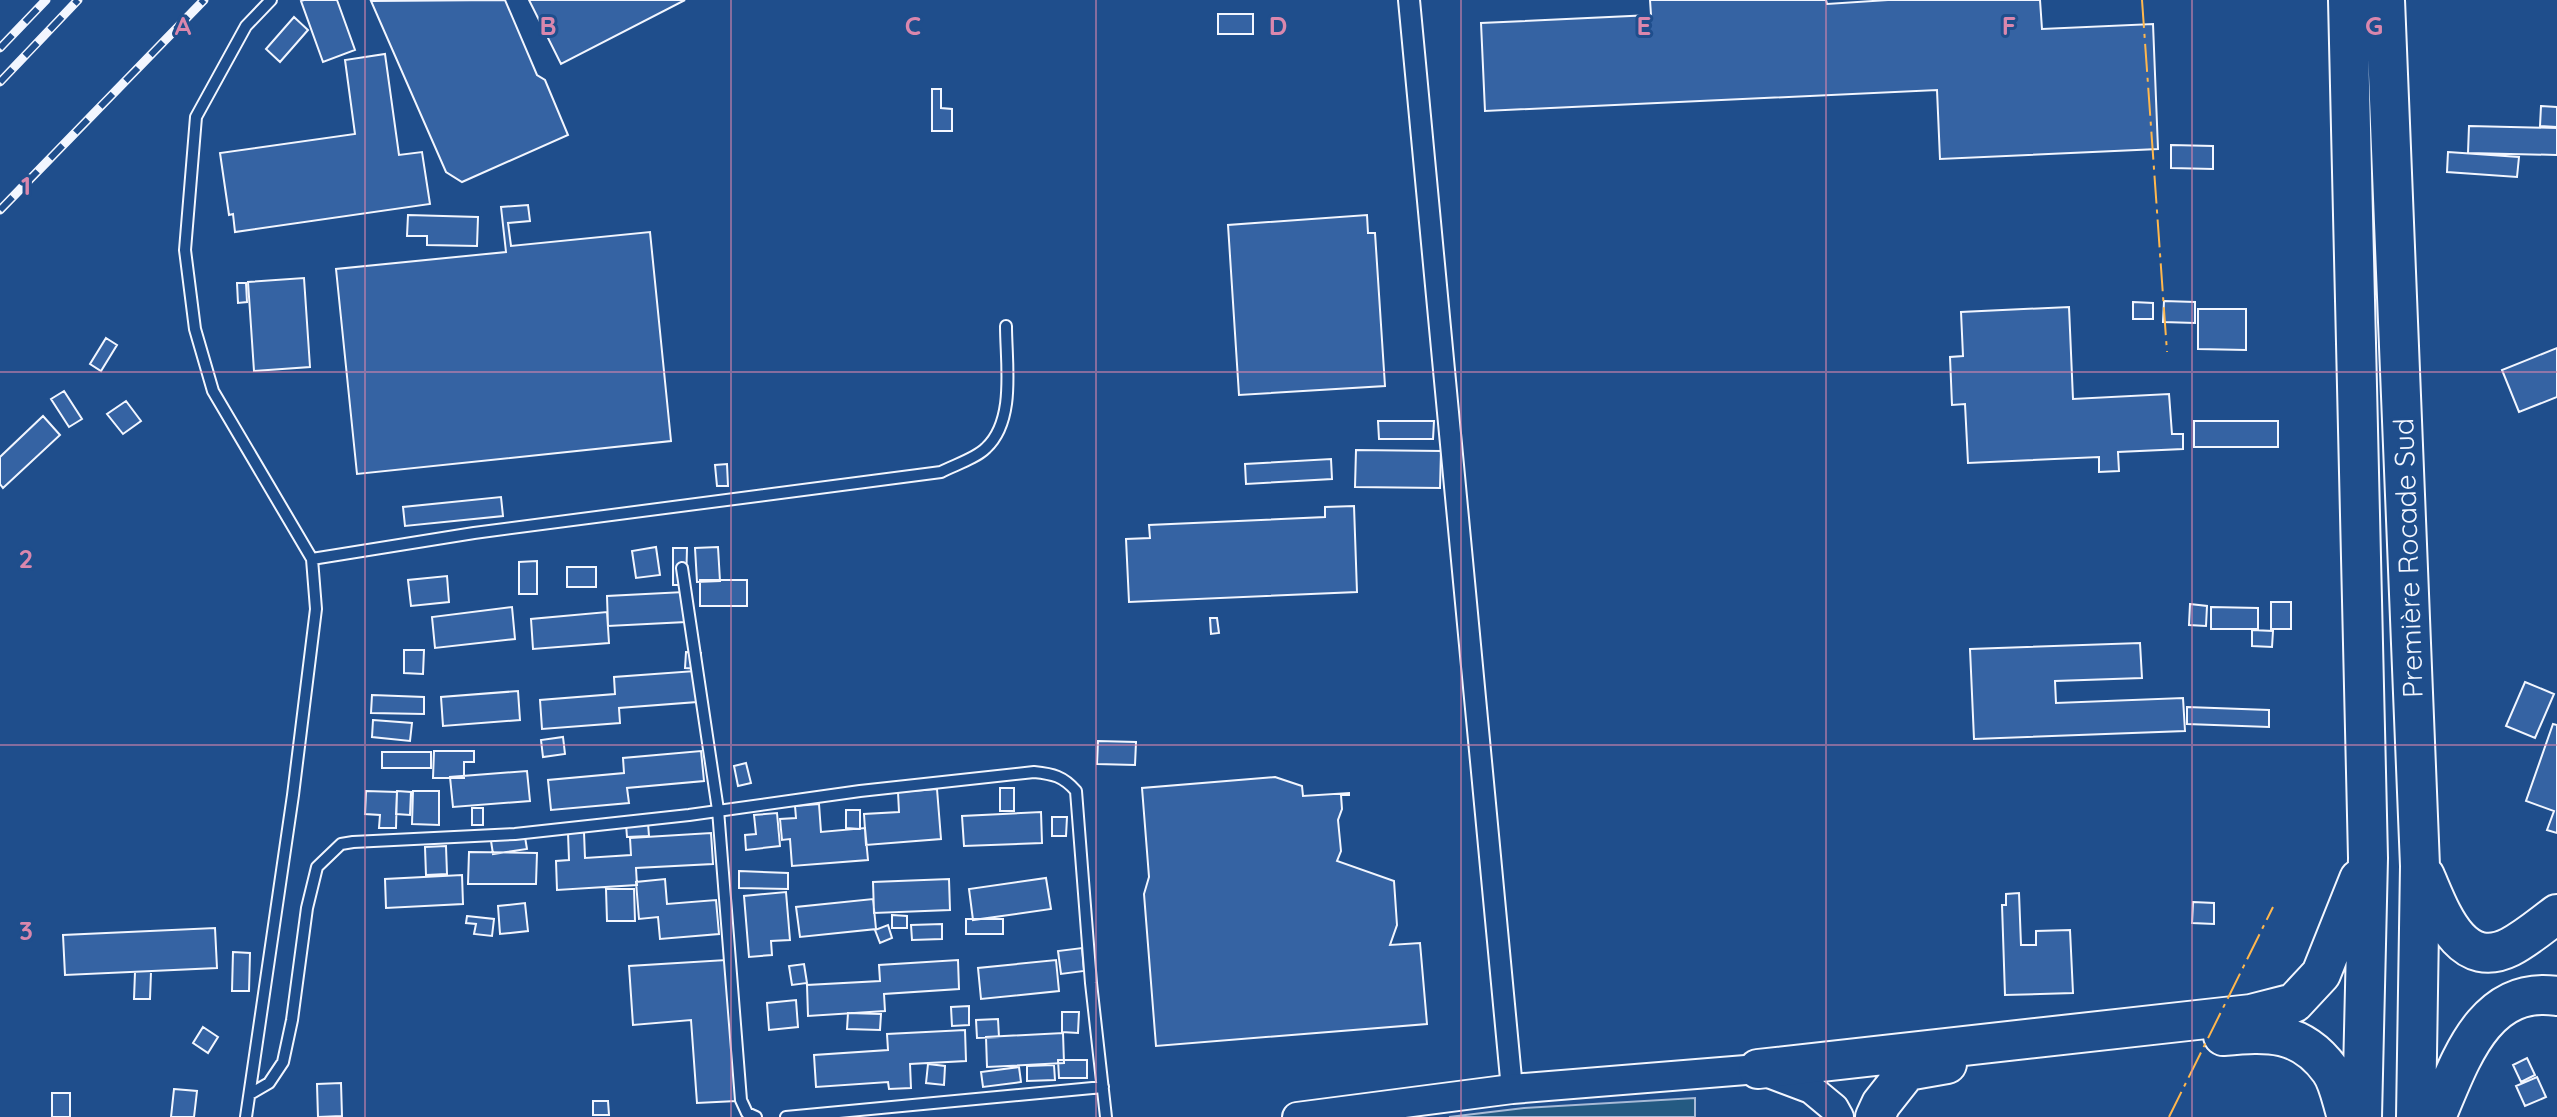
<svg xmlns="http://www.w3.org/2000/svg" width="2557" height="1117" font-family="Quicksand,sans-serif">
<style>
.green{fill:#245a82;stroke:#a8bbd7;stroke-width:2}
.building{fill:#3563a3;stroke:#f2f6ff;stroke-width:2}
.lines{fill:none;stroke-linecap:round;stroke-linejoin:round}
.service-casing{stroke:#f2f6ff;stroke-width:14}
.minor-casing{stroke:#f2f6ff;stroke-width:24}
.secondary-casing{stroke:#f2f6ff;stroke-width:32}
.motorway-casing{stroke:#f2f6ff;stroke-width:42}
.service{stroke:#1f4e8c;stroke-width:10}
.minor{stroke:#1f4e8c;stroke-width:20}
.secondary{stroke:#1f4e8c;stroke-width:28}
.motorway{stroke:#1f4e8c;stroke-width:38}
.rail-casing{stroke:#f2f6ff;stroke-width:9}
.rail{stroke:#1f4e8c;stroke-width:6;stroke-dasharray:18;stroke-linecap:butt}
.power{stroke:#ffb74d;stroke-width:2;stroke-dasharray:28 6 4 6;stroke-linecap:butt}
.grid{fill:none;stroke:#da87ad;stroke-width:2;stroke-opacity:0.55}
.labels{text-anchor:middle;stroke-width:6;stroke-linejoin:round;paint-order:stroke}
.street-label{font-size:28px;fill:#f2f6ff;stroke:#1f4e8c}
.grid-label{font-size:26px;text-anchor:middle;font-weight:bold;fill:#da87ad;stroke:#1f4e8c;stroke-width:6;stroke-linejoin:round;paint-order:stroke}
</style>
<rect width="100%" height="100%" fill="#1f4e8c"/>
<!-- green -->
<path class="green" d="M 1695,1098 L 1695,1117 L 1449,1117 L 1524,1108 Z"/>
<!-- building -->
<path class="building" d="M 304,0 L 337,0 L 355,50 L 323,62 L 301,1 Z
M 505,0 L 537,75 L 545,80 L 568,135 L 462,182 L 446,172 L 371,1 Z
M 529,0 L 685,0 L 561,64 Z
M 1650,0 L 1826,0 L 1827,4 L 1888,0 L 2040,0 L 2042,29 L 2153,24 L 2158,149 L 1940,159 L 1937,90 L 1485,111 L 1481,23 L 1651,15 Z
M 1218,14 L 1253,14 L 1253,34 L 1218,34 Z
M 294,17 L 308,30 L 280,62 L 266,49 Z
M 385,54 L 399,155 L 422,152 L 430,204 L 235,232 L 233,214 L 229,215 L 220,153 L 355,134 L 345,60 Z
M 932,89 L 941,89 L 941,108 L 952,109 L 952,131 L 932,131 Z
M 2541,106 L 2557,107 L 2557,127 L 2540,126 Z
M 2469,126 L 2557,128 L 2557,155 L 2468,153 Z
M 2171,145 L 2213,146 L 2213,169 L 2171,168 Z
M 2448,152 L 2519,157 L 2517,177 L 2447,172 Z
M 528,205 L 530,221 L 508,223 L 511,246 L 650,232 L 671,441 L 357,474 L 336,269 L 506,252 L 501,207 Z
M 408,215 L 478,217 L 477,246 L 427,245 L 427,236 L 407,236 Z
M 1367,215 L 1368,233 L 1375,233 L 1385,386 L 1239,395 L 1228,225 Z
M 304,278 L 310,367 L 254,371 L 248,282 Z
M 237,283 L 246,283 L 247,302 L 238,303 Z
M 2164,301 L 2195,302 L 2195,323 L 2163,322 Z
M 2133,302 L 2153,303 L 2153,319 L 2133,319 Z
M 2069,307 L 2073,399 L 2169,394 L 2172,434 L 2183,434 L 2183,449 L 2118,452 L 2119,471 L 2099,472 L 2099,457 L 1968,463 L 1965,404 L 1952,405 L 1950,357 L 1963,356 L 1961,312 Z
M 2198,309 L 2246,309 L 2246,350 L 2198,349 Z
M 106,338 L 117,345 L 101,371 L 90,364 Z
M 2557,348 L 2557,397 L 2519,412 L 2502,370 Z
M 64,391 L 82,419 L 69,427 L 51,399 Z
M 126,401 L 141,421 L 123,434 L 107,414 Z
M 43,416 L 60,435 L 3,488 L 0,484 L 0,457 Z
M 1378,421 L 1434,421 L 1433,439 L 1379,439 Z
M 2194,421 L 2278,421 L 2278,447 L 2194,447 Z
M 1356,450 L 1441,451 L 1440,488 L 1355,487 Z
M 1331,459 L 1332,479 L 1246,484 L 1245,464 Z
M 727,464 L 728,486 L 717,486 L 715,465 Z
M 501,497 L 503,516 L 405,526 L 403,507 Z
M 1354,506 L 1357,592 L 1129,602 L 1126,539 L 1150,538 L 1149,525 L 1325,517 L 1325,507 Z
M 656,547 L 660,575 L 636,578 L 632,551 Z
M 718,547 L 720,581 L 697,582 L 695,548 Z
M 673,548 L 687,548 L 686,585 L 673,585 Z
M 537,561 L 537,594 L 519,594 L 519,562 Z
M 567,567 L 596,567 L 596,587 L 567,587 Z
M 447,576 L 449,602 L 411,606 L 408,580 Z
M 700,580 L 747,580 L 747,606 L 700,606 Z
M 684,592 L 686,622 L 608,626 L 607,596 Z
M 2271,602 L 2291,602 L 2291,629 L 2271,629 Z
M 2190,604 L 2207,606 L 2206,626 L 2189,625 Z
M 512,607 L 515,639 L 435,648 L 432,617 Z
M 2211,607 L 2258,608 L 2258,629 L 2211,629 Z
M 607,612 L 609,643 L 533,649 L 531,619 Z
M 1210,618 L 1217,618 L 1219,633 L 1211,634 Z
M 2252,630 L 2273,631 L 2272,647 L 2252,646 Z
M 2140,643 L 2142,678 L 2055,681 L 2056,703 L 2183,698 L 2185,731 L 1974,739 L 1970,649 Z
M 404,650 L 424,650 L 423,674 L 404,673 Z
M 686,652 L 701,653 L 700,669 L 685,668 Z
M 695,671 L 697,702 L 619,708 L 620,723 L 542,729 L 540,700 L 615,694 L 614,677 Z
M 2525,682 L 2554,694 L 2535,738 L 2506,726 Z
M 518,691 L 520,720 L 443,726 L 441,697 Z
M 372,695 L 424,697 L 424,714 L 371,713 Z
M 2187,707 L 2269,710 L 2269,727 L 2187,724 Z
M 373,720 L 412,723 L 410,741 L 372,737 Z
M 2553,724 L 2557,725 L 2557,833 L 2547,830 L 2554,811 L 2526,801 Z
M 563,737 L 565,754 L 543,757 L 541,740 Z
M 1098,741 L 1136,742 L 1135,765 L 1097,764 Z
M 434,751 L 474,751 L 474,762 L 464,762 L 464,778 L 433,778 Z
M 701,751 L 704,781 L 627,788 L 629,803 L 551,810 L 548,780 L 624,773 L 623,758 Z
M 382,752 L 431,752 L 431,768 L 382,768 Z
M 746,763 L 751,783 L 738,786 L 734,766 Z
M 527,771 L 530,801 L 453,807 L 450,777 Z
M 1275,777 L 1302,786 L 1303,796 L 1349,793 L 1349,795 L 1341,795 L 1342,809 L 1338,820 L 1341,851 L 1337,861 L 1394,881 L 1397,925 L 1390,945 L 1420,943 L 1427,1024 L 1156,1046 L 1144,894 L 1149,877 L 1142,788 Z
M 1000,788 L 1014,788 L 1014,811 L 1000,811 Z
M 937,789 L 941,839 L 866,845 L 864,814 L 899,812 L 898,792 Z
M 366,791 L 397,792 L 396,828 L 379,828 L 380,815 L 365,814 Z
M 397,791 L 411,792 L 410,815 L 396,814 Z
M 413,791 L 439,791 L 439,825 L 412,824 Z
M 819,804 L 821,832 L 865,828 L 868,860 L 792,866 L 790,839 L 782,840 L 780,819 L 796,818 L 795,806 Z
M 472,808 L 483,808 L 483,825 L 472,825 Z
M 846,810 L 860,810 L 860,829 L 846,828 Z
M 1041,812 L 1042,843 L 964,846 L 962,816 Z
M 777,813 L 780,846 L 746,850 L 745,835 L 756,834 L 754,815 Z
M 1052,817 L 1067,817 L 1066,836 L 1052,836 Z
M 648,823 L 649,836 L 627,837 L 626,824 Z
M 584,832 L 585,858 L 631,855 L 630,838 L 711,833 L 713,864 L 636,868 L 637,885 L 557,890 L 556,861 L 569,860 L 568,833 Z
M 525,837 L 527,849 L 493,854 L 491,841 Z
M 446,846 L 447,874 L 426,875 L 425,847 Z
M 469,852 L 537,853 L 536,884 L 468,884 Z
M 739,871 L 788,873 L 788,889 L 739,888 Z
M 462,875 L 463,904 L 386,908 L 385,879 Z
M 1046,878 L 1051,909 L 973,920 L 969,889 Z
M 665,879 L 667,904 L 716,900 L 719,934 L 660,939 L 658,917 L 639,919 L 636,882 Z
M 949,879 L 950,910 L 874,913 L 873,882 Z
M 606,889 L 634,889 L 635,921 L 607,921 Z
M 786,892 L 790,940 L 771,941 L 772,955 L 749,957 L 744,896 Z
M 2019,893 L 2021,945 L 2036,945 L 2036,931 L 2070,930 L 2073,993 L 2005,995 L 2002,905 L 2006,905 L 2006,894 Z
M 873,899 L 876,929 L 800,937 L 796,907 Z
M 2193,902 L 2214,903 L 2214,924 L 2192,923 Z
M 525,903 L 528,931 L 500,934 L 498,906 Z
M 892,915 L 907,916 L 907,928 L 892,928 Z
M 467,916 L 494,919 L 492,936 L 474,934 L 476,924 L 466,923 Z
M 966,919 L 1003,919 L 1003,934 L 966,934 Z
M 942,924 L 942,939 L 912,940 L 911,925 Z
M 888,925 L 892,938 L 880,943 L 875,930 Z
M 215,928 L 217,968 L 65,975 L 63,935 Z
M 1082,948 L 1084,971 L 1061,974 L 1058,951 Z
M 233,952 L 250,953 L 249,991 L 232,991 Z
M 726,960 L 736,1101 L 697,1103 L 691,1020 L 633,1025 L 629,966 Z
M 958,960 L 959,989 L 884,994 L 885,1011 L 808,1016 L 807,985 L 880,981 L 879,965 Z
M 1056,960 L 1059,991 L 981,999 L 978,968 Z
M 804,964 L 807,983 L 792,985 L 789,966 Z
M 135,972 L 151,972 L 150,999 L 134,999 Z
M 796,1000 L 798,1027 L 769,1030 L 767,1003 Z
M 969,1006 L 969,1025 L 952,1026 L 951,1007 Z
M 1062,1012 L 1079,1012 L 1078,1033 L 1062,1032 Z
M 848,1013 L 881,1014 L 880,1030 L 847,1029 Z
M 998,1019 L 999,1037 L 977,1038 L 976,1020 Z
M 203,1027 L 218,1037 L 208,1053 L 193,1043 Z
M 965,1030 L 966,1061 L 910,1064 L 911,1088 L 889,1089 L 888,1082 L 816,1087 L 814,1055 L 888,1050 L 887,1034 Z
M 1063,1033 L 1064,1063 L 987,1067 L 986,1037 Z
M 2527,1058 L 2535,1075 L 2521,1082 L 2513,1065 Z
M 1058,1060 L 1087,1060 L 1087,1078 L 1059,1078 Z
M 928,1064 L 945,1066 L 944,1085 L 926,1083 Z
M 1054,1065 L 1055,1080 L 1027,1081 L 1027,1066 Z
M 1019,1067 L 1021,1082 L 983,1087 L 981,1072 Z
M 2537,1077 L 2546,1097 L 2525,1106 L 2516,1086 Z
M 341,1083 L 342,1116 L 318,1117 L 317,1084 Z
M 174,1089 L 197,1091 L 194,1117 L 171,1117 Z
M 52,1093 L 70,1093 L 70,1117 L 52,1117 Z
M 593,1101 L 608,1101 L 609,1115 L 593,1115 Z"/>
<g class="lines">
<!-- service casing -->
<g class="service-casing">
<path id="service" d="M 312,559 L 474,533 L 941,472 C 954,465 975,459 986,448 C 1016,420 1006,364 1006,326
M 682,568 L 718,810 L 741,1100 L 747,1113 L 756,1117
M 250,1094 L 269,1083 L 283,1062 L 292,1020 L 307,908 L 317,867 L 341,844 L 353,842 L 515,834 L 689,815 L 860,791 L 1034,772 C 1053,774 1063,776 1076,791 L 1091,983 L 1106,1117
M 246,1117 L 293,795 L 316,609 L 312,559 L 213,391 L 195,329 L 185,250 L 196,117 L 246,26 L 271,0
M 786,1117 L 1103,1087"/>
</g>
<!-- minor casing -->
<g class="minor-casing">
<path id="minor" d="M 1409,0 L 1512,1089"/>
</g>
<!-- secondary casing -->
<g class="secondary-casing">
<path id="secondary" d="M 1297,1117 L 1512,1089 L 1758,1069 L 1811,1089 L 1834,1108 L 1839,1117"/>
</g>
<!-- motorway casing -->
<g class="motorway-casing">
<path id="motorway" d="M 2348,0 L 2368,858 L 2362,1117
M 2385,0 L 2420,866 L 2416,1117
M 2425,876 C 2440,910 2460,972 2510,947 C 2527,938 2542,925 2557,914
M 2223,1036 C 2268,1032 2301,1030 2330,1070 C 2339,1082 2342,1103 2347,1117
M 1758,1069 L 2251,1014 L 2294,1003 L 2321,974 L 2359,879
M 1875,1117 L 1881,1104 L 1907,1071 L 1947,1064
M 2436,1117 C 2460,1062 2483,985 2557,996"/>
</g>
<!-- service -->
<use href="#service" class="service"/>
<!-- minor -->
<use href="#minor" class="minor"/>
<!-- secondary -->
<use href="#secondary" class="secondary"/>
<!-- motorway -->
<use href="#motorway" class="motorway"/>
<!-- rail casing -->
<g class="rail-casing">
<path id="rail" d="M 0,48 L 46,0
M 0,82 L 78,0
M 0,210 L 204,0"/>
</g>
<!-- rail -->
<use href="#rail" class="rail"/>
<!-- power -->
<path class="power" d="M 2142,0 L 2167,352
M 2169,1117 L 2273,907"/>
</g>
<!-- grid -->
<path class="grid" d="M 365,0 L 365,1117M 731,0 L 731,1117M 1096,0 L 1096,1117M 1461,0 L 1461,1117M 1826,0 L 1826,1117M 2192,0 L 2192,1117M 0,372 L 2557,372M 0,745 L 2557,745"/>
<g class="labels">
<!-- street labels -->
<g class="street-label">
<text transform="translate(2408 558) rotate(-92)" y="10">Première Rocade Sud</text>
</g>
</g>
<g class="grid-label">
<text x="183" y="35">A</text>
<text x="548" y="35">B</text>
<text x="913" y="35">C</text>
<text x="1278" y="35">D</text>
<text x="1644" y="35">E</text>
<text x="2009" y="35">F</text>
<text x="2374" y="35">G</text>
<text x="26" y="195">1</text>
<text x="26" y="568">2</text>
<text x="26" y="940">3</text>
</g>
</svg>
